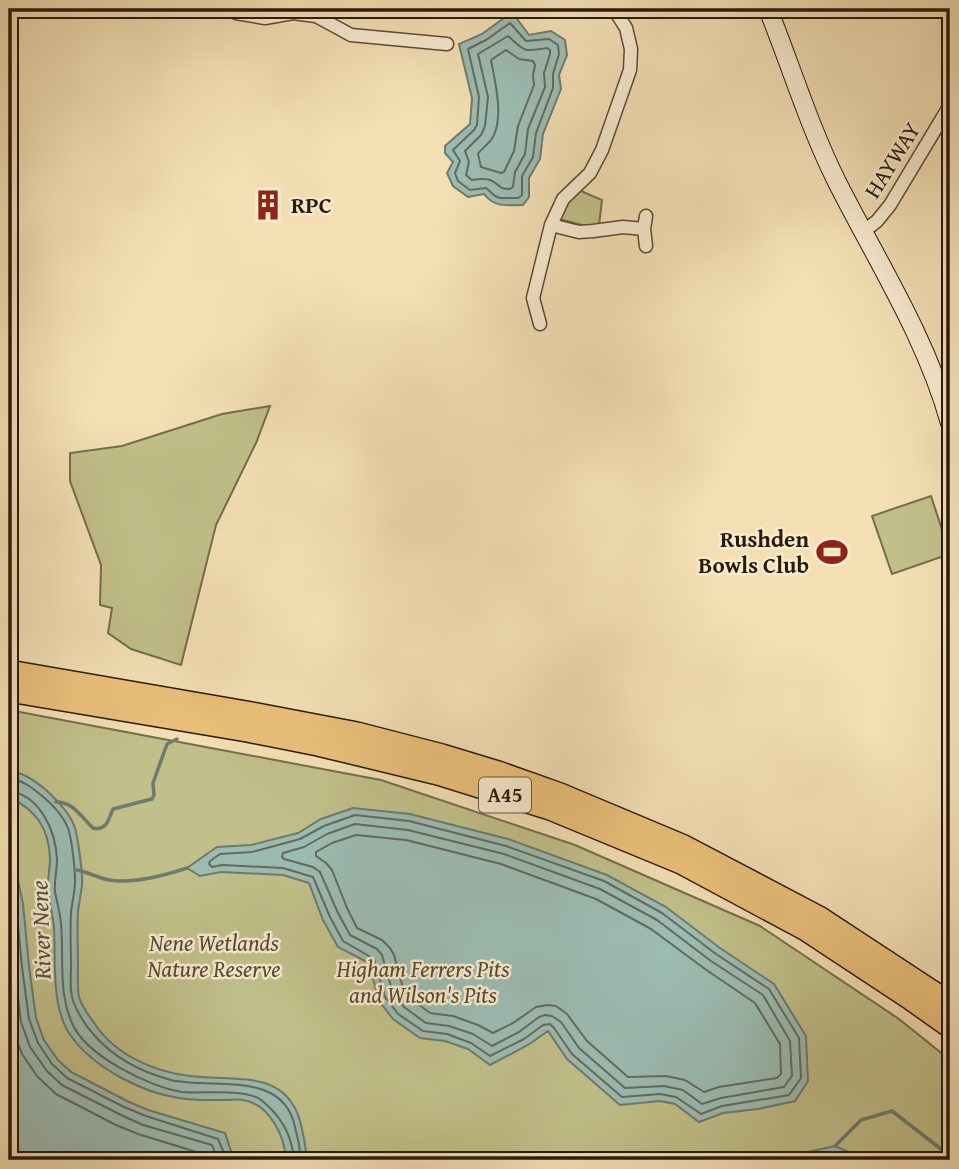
<svg xmlns="http://www.w3.org/2000/svg" width="959" height="1169" font-family="'Gentium Book Plus',serif">
<style>
.green{fill:#c1c08a;stroke:#756d4a;stroke-width:2}
.water{fill:#9cbcb3;stroke:#6e7b6f;stroke-width:2}
.lines{fill:none;stroke-linecap:round;stroke-linejoin:round}
.shore{stroke:#626b5e;stroke-width:2}
.stream{stroke:#6e7b6f;stroke-width:3.5}
.minor-casing{stroke:#5c4b34;stroke-width:15}
.secondary-casing{stroke:#291a09;stroke-width:20}
.trunk-casing{stroke:#291a09;stroke-width:24}
.minor{stroke:#f8eacf;stroke-width:12}
.secondary{stroke:#f8eacf;stroke-width:18}
.trunk{stroke:#eac07a;stroke-width:21}
.labels{text-anchor:middle;stroke-width:5;stroke-linejoin:round;paint-order:stroke}
.shield{fill:#f8eacf;stroke:#675844;stroke-width:2}
.shield-label{font-size:21px;font-weight:bold;fill:#291a09}
.street-label{font-size:23px;fill:#291a09;stroke:#f8eacf}
.poi-label{font-size:23px;font-weight:bold;fill:#291a09;stroke:#f8eacf;text-anchor:start}
.park-label{font-size:23px;font-style:italic;fill:#574c30;stroke:#f8eacf}
.water-label{font-size:24px;font-style:italic;fill:#515344;stroke:#f8eacf}
</style>
<rect width="100%" height="100%" fill="#f4dfb5"/>
<filter id="stains"><feTurbulence type="fractalNoise" baseFrequency=".00286" numOctaves="4"/><feColorMatrix values="0 0 0 0 .2 0 0 0 0 .09 0 0 0 0 .02 0 0 0 .5 -.17"/></filter>
<radialGradient id="worn" r=".72"><stop offset=".6" stop-color="#630" stop-opacity="0"/><stop offset="1" stop-color="#630" stop-opacity=".3"/></radialGradient>
<!-- green -->
<path class="green" d="M 581,191 L 602,200 L 599,225 L 582,225 L 559,219 C 560,207 569,194 581,191 Z
M 270,406 L 256,443 L 216,525 L 181,665 L 131,649 L 108,633 L 112,608 L 100,605 L 101,565 L 70,481 L 70,453 L 122,446 L 222,414 Z
M 931,496 L 950,554 L 892,574 L 872,516 Z
M 9,710 L 381,780 L 575,845 L 760,926 L 899,1019 L 950,1060 L 950,1160 L 9,1160 Z"/>
<!-- water -->
<path class="water" d="M 512,12 L 529,35 L 551,31 L 565,40 L 567,55 L 559,75 L 561,89 L 543,134 L 540,159 L 529,178 L 529,197 L 523,205 C 506,205 495,208 484,194 L 468,197 L 453,186 L 447,173 L 453,162 L 445,153 L 445,146 L 470,124 L 472,98 L 459,44 L 482,34 Z
M 9,771 C 24,773 34,780 46,790 C 57,800 70,813 75,828 C 78,839 83,874 82,885 C 81,894 79,903 78,912 C 77,929 78,947 78,965 C 78,975 77,987 79,997 C 82,1007 89,1016 95,1024 C 115,1055 155,1072 190,1076 C 236,1082 290,1067 302,1129 C 304,1140 307,1149 306,1160 L 286,1160 C 285,1136 269,1104 243,1100 C 238,1099 232,1100 227,1100 C 211,1100 195,1101 179,1098 C 143,1093 97,1069 74,1040 C 50,1012 56,963 54,928 C 53,915 49,903 48,891 C 47,881 50,870 50,859 C 49,828 36,810 9,797 Z
M 353,808 L 410,814 L 508,839 L 607,875 L 666,907 L 720,948 L 774,984 L 806,1036 L 808,1081 L 795,1101 L 758,1109 L 723,1113 L 699,1122 L 675,1104 L 660,1101 L 620,1105 L 567,1059 L 548,1031 L 528,1045 L 490,1065 L 468,1049 L 445,1041 L 420,1038 L 393,1019 L 379,1001 L 369,963 L 338,947 L 323,920 L 309,883 L 283,875 L 221,872 L 200,876 L 187,868 L 217,847 L 251,845 L 298,833 L 321,819 Z
M 9,853 L 14,862 L 23,904 L 29,966 L 36,1018 L 44,1040 L 58,1060 L 71,1072 L 127,1101 L 148,1110 L 225,1133 L 234,1160 L 9,1160 Z
M 835,1146 L 867,1160 L 750,1160 L 785,1157 Z"/>
<g class="lines">
<!-- shore -->
<path class="shore" d="M 510,23 L 526,41 L 549,39 L 558,45 L 559,54 L 553,74 L 553,88 L 536,133 L 533,157 L 522,176 L 522,195 L 518,198 L 500,198 L 495,196 L 486,188 L 470,190 L 458,181 L 455,173 L 460,161 L 453,150 L 474,130 L 477,125 L 479,97 L 468,49 L 486,40 Z
M 508,36 C 526,52 522,52 547,48 L 550,50 L 550,54 L 544,73 L 545,87 L 528,129 L 525,154 L 515,172 L 513,187 L 510,189 C 496,189 501,184 490,180 C 484,178 478,179 472,180 L 466,175 L 469,162 L 465,151 L 481,135 L 485,126 L 488,97 L 478,54 Z
M 506,50 L 519,59 L 533,61 L 535,65 L 533,75 L 534,85 L 518,126 L 514,151 L 504,172 L 501,173 L 481,167 L 478,154 C 482,148 489,144 493,137 C 504,116 495,82 491,60 Z
M 9,778 C 22,780 31,787 41,795 C 52,804 63,815 68,828 C 72,840 75,869 75,881 C 75,892 72,902 71,913 C 70,931 71,949 71,966 C 71,978 69,992 74,1003 C 78,1014 86,1026 94,1035 C 114,1058 141,1072 171,1080 C 212,1090 283,1069 295,1127 C 297,1138 302,1148 298,1158 L 300,1160
M 9,791 C 40,795 56,831 57,860 C 57,870 54,881 55,892 C 57,902 60,913 61,923 C 64,957 58,992 72,1023 C 85,1055 149,1087 182,1092 C 202,1094 246,1088 261,1100 C 275,1111 286,1125 291,1143 C 292,1148 293,1153 295,1158 L 293,1160
M 355,815 L 409,821 L 506,846 L 604,881 L 662,913 L 716,954 L 769,989 L 799,1038 L 801,1078 L 789,1095 L 722,1106 L 701,1114 L 676,1097 L 660,1094 L 622,1097 L 572,1054 L 554,1028 L 550,1024 L 543,1025 L 524,1039 L 490,1056 L 471,1043 L 447,1034 L 423,1031 L 398,1014 L 385,997 L 374,959 L 343,941 L 330,917 L 313,877 L 283,868 L 222,865 L 212,867 L 209,864 L 210,861 L 220,854 L 252,852 L 300,839 L 324,826 Z
M 355,824 L 408,830 L 504,854 L 600,889 L 657,920 L 711,961 L 763,995 L 790,1041 L 792,1076 L 784,1087 L 721,1098 L 702,1104 L 683,1090 L 664,1086 L 625,1088 L 579,1048 L 561,1022 L 552,1016 L 545,1015 L 539,1017 L 519,1032 L 492,1046 L 473,1034 L 449,1026 L 426,1023 L 404,1007 L 393,993 L 382,955 L 377,949 L 350,935 L 338,913 L 320,872 L 313,867 L 284,859 L 282,857 L 283,853 L 304,847 L 327,834 Z
M 356,835 L 406,840 L 501,864 L 596,899 L 651,929 L 705,969 L 755,1003 L 780,1044 L 781,1074 L 777,1078 L 719,1087 L 704,1092 L 685,1080 L 666,1076 L 628,1077 L 587,1041 L 567,1014 L 556,1006 L 547,1005 L 536,1007 L 513,1023 L 493,1033 L 478,1025 L 453,1016 L 430,1013 L 411,999 L 403,988 L 394,955 L 390,948 L 382,940 L 357,928 L 347,908 L 332,870 L 326,863 L 316,856 L 316,852 L 332,843 Z
M 9,869 L 16,905 L 22,967 L 29,1019 L 38,1043 L 52,1064 L 67,1078 L 124,1107 L 146,1116 L 218,1139 L 227,1160
M 9,923 L 21,1022 L 30,1047 L 47,1071 L 62,1085 L 121,1115 L 143,1125 L 212,1145 L 218,1160
M 9,1016 L 11,1026 L 22,1054 L 37,1076 L 56,1094 L 116,1125 L 138,1134 L 203,1154 L 207,1160"/>
<!-- stream -->
<path class="stream" d="M 9,638 L 12,638
M 56,802 C 74,802 81,817 93,828 C 107,831 108,820 113,809 L 152,799 L 154,795 L 153,783 L 167,744 L 177,739
M 77,870 C 88,872 98,878 109,880 C 134,884 163,876 187,868
M 835,1146 L 861,1120 L 892,1111 L 950,1156
M 600,1160 L 624,1156 L 633,1160"/>
<!-- minor casing -->
<g class="minor-casing">
<path id="minor" d="M 227,9 L 236,13 L 265,18 L 293,13 L 316,16 L 351,35 L 447,44
M 646,216 L 644,229 L 646,246
M 551,225 L 579,232 L 593,231 L 623,227 L 644,229
M 863,232 L 877,221 L 890,205 L 950,105
M 540,324 L 533,298 L 551,225 L 563,199 L 590,173 L 602,150 L 630,70 L 631,49 L 626,28 L 614,9"/>
</g>
<!-- secondary casing -->
<g class="secondary-casing">
<path id="secondary" d="M 768,9 C 791,66 809,126 837,182 C 877,261 926,337 950,423"/>
</g>
<!-- trunk casing -->
<g class="trunk-casing">
<path id="trunk" d="M 9,671 L 252,713 L 357,733 L 442,755 L 498,772 L 560,794 L 684,846 L 819,917 L 950,1003
M 9,691 L 247,731 L 318,745 L 438,774 L 550,809 L 681,863 L 806,930 L 909,998 L 950,1027"/>
</g>
<!-- minor -->
<use href="#minor" class="minor"/>
<!-- secondary -->
<use href="#secondary" class="secondary"/>
<!-- trunk -->
<use href="#trunk" class="trunk"/>
</g>
<!-- icons -->
<defs>
<g id="building-bare" transform="scale(2.415)"><path d="M-4-6H4V6H1V3H-1V6H-4ZM-2.5-4.3h1.7v1.8h-1.7ZM.8-4.3h1.7v1.8H.8ZM-2.5-1h1.7V.8h-1.7ZM.8-1h1.7V.8H.8Z" fill="#8f2418" stroke="#f8eacf" stroke-width="2.5" paint-order="stroke"/></g>
<g id="stadium-bare" transform="scale(2.415)"><path d="M0-5a6.5 5 0 1 0 0 10a6.5 5 0 1 0 0-10ZM-3.5-1.8h7v3.6h-7Z" fill="#8f2418" stroke="#f8eacf" stroke-width="2.5" paint-order="stroke"/></g>
</defs>
<g fill-rule="evenodd">
<use href="#building-bare" x="268" y="205"/>
<use href="#stadium-bare" x="832" y="552"/>
</g>
<g class="labels">
<!-- shield labels -->
<rect class="shield" x="479" y="777.5" width="52" height="35" rx="5"/>
<g class="shield-label">
<text x="505" y="802">A45</text>
</g>
<!-- street labels -->
<g class="street-label">
<text transform="translate(892 160) rotate(-58)" y="8">HAYWAY</text>
</g>
<!-- poi labels -->
<g class="poi-label">
<text x="291" y="213">RPC</text>
<text x="809" y="547" text-anchor="end">Rushden<tspan x="809" dy="26">Bowls Club</tspan></text>
</g>
<!-- park labels -->
<g class="park-label">
<text x="214" y="951">Nene Wetlands<tspan x="214" dy="26">Nature Reserve</tspan></text>
<text x="423" y="977">Higham Ferrers Pits<tspan x="423" dy="26">and Wilson's Pits</tspan></text>
</g>
<!-- water labels -->
<g class="water-label">
<text transform="translate(41 930) rotate(-92)" y="8">River Nene</text>
</g>
</g>
<!-- margin -->
<rect width="959" height="1169" fill="none" stroke="#f4dfb5" stroke-width="35"/>
<rect x="10" y="10" width="938" height="1148" fill="none" stroke="#291a09" stroke-width="3.5"/>
<rect x="18" y="18" width="924" height="1134" fill="none" stroke="#291a09" stroke-width="2"/>
<rect width="100%" height="100%" filter="url(#stains)"/>
<rect width="100%" height="100%" fill="url(#worn)"/>
</svg>
